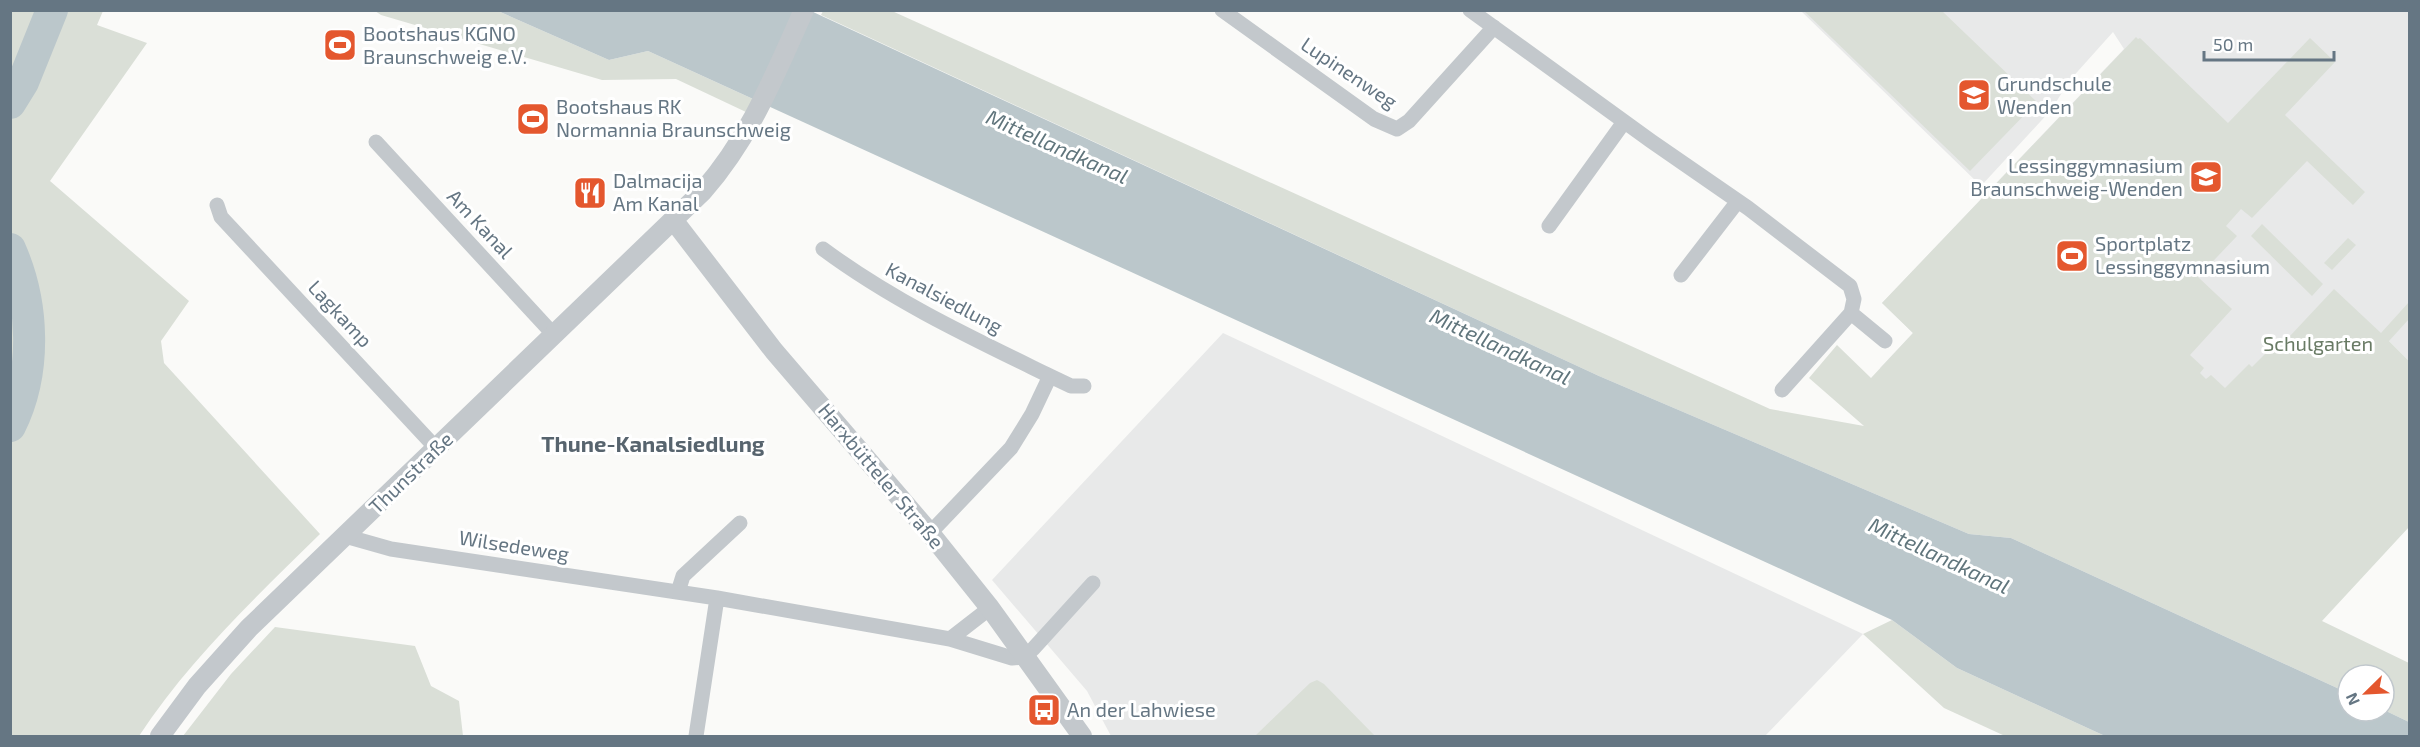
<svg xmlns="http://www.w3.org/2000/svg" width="2420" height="747" font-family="'Exo 2',sans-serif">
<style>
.built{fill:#e8e9e9}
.green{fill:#dadfd7}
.water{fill:#bbc7cb}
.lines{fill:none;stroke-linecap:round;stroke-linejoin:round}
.river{stroke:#bbc7cb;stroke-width:32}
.minor{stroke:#c3c8cc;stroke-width:15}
.tertiary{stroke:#c3c8cc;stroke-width:20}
.labels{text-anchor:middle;stroke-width:6;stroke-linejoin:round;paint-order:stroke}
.poi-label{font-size:20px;fill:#657683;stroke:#fff;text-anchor:start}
.street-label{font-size:20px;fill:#657683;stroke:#fff}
.park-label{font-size:20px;fill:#687a64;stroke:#fff}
.water-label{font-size:21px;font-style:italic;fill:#60757c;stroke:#fff}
.quarter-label{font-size:22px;font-weight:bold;fill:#57646e;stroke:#fff}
</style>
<rect width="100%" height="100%" fill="#fafaf8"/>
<!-- built -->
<path class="built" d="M 1801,11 L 2409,11 L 2409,361 L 2389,341 L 2181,556 L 1880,368 L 1913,333 L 1882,303 L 2124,49 L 2113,32 L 2070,80 L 2051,110 L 1981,186 Z
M 1223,333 L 1863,634 L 1765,736 L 1111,736 L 1087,691 L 992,580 Z"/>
<!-- green -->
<path class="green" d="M 1807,10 L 1942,11 L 2037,102 L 1970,171 L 1805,12 Z
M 10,11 L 103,11 L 97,25 L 147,43 L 50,181 L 189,301 L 161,341 L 164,363 L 320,534 C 255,598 189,660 139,736 L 11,736 Z
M 375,11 L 498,11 L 609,60 L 648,51 L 753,99 L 746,112 L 676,79 L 602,80 L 381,15 Z
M 823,11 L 892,11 L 1770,409 L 1864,426 L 1809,378 L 1837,345 L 1871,378 L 1913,333 L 1882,303 L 2136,37 L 2138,39 L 2140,38 L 2228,123 L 2310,38 L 2335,62 L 2285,115 L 2365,192 L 2353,205 L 2307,161 L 2252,218 L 2241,209 L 2226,226 L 2237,236 L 2198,277 L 2232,309 L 2190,355 L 2204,368 L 2200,373 L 2206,379 L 2211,375 L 2225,388 L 2249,364 L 2252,367 L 2273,346 L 2277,350 L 2334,289 L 2381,333 L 2409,302 L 2409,319 L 2389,341 L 2409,361 L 2409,527 L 2322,621 L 2409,663 L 2409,722 L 2384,710 L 2384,675 L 2348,675 L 2348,693 L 2011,538 L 1969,534 L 1599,376 L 821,15 Z
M 2262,224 L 2323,284 L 2312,296 L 2251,236 Z
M 2348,238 L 2356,245 L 2332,270 L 2324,263 Z
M 1892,620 L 1957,668 L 2105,736 L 2005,736 L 1944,708 L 1863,634 Z
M 275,627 L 415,646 L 431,686 L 459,701 L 463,736 L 183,736 L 231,674 Z
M 1317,680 L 1324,684 L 1375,736 L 1255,736 L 1310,683 Z"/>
<!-- water -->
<path class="water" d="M 498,11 L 811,11 L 1599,376 L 1969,534 L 2011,538 L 2348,693 L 2348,711 L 2384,710 L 2409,722 L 2409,736 L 2105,736 L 1957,668 L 1892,620 L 648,51 L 609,60 Z"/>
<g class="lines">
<!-- river -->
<path class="river" d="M 10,103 L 23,82 L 52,10
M 10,249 C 34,303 37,372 10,426"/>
<!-- minor -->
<path class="minor" d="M 1222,10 L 1374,119 L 1397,129 L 1409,121 L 1494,27
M 1470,10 L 1651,141 L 1748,208 L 1850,286 L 1854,299 L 1851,313 L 1782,390
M 376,142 L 554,335
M 217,205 L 221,217 L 436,448
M 1549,226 L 1624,122
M 823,249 C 893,301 972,338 1050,376 L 1032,414 L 1011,448 L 930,533
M 1681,275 L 1738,201
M 1851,313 L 1885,341
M 1050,376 L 1071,386 L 1084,386
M 345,536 L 391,549 L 717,598 L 950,639 L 1012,658 L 1024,657 L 1033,649 L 1093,583
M 678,592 L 683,576 L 740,523
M 950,639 L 990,608
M 696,736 L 717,598"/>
<!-- tertiary -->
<path class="tertiary" d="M 674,221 L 774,351 L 930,533 L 990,608 L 1082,736
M 160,736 L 197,686 L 249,628 L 703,191 C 751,136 774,76 804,10"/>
</g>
<!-- icons -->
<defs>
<g id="stadium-square" transform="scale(1.725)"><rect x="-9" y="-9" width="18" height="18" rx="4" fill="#e4572e" stroke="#fff"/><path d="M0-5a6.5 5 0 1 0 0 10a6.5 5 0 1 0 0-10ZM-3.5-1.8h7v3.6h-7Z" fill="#fff"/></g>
<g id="school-square" transform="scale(1.725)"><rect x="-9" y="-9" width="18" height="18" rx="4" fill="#e4572e" stroke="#fff"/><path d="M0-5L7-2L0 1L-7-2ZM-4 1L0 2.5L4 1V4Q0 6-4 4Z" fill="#fff"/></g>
<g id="restaurant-square" transform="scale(1.725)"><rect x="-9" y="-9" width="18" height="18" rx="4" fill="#e4572e" stroke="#fff"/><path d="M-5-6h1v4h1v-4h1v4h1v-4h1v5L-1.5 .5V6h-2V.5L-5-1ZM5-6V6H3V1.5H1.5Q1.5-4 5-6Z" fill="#fff"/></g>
<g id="bus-square" transform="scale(1.725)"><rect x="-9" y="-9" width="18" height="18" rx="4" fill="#e4572e" stroke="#fff"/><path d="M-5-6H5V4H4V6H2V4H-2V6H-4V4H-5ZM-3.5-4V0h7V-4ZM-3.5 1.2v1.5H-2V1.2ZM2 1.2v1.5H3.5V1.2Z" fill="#fff"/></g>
</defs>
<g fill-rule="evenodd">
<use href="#stadium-square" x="340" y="45"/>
<use href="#school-square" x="1974" y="95"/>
<use href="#stadium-square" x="533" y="119"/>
<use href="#school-square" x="2206" y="177"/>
<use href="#restaurant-square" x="590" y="193"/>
<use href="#stadium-square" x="2072" y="256"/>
<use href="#bus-square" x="1044" y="710"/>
</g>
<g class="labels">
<!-- poi labels -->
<g class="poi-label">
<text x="363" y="41">Bootshaus KGNO<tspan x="363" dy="23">Braunschweig e.V.</tspan></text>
<text x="1997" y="91">Grundschule<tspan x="1997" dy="23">Wenden</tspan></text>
<text x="556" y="114">Bootshaus RK<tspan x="556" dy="23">Normannia Braunschweig</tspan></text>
<text x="2183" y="173" text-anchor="end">Lessinggymnasium<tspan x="2183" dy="23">Braunschweig-Wenden</tspan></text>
<text x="613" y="188">Dalmacija<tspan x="613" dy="23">Am Kanal</tspan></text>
<text x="2095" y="251">Sportplatz<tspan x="2095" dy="23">Lessinggymnasium</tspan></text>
<text x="1067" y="717">An der Lahwiese</text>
</g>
<!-- street labels -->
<g class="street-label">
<text transform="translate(1349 73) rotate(34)" y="7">Lupinenweg</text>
<text transform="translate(480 224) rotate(47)" y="7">Am Kanal</text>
<text transform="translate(944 298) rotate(28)" y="7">Kanalsiedlung</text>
<text transform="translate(340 314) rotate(47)" y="7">Lagkamp</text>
<text transform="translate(411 473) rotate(-44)" y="7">Thunstraße</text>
<text transform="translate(881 476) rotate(50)" y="7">Harxbütteler Straße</text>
<text transform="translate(514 546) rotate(9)" y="7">Wilsedeweg</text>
</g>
<!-- park labels -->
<g class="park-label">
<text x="2318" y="351">Schulgarten</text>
</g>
<!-- water labels -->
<g class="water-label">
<text transform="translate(1057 147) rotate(24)" y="7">Mittellandkanal</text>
<text transform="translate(1500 347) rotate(25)" y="7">Mittellandkanal</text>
<text transform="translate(1939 556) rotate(25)" y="7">Mittellandkanal</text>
</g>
<!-- quarter labels -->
<g class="quarter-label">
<text x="653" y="452">Thune-Kanalsiedlung</text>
</g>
</g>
<!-- border -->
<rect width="2420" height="747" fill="none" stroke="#657683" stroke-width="24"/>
<!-- north arrow -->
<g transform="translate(2366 693) rotate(246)"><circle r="28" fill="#ffffff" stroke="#c1c8cd" stroke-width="1.5"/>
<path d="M0-4.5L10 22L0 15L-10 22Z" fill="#e4572e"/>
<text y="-9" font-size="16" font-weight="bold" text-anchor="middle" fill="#657683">N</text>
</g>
<!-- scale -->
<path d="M2204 51v9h130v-9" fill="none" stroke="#657683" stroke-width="3"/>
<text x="2213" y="51" font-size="18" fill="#657683" stroke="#ffffff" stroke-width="4.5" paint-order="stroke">50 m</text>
</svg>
